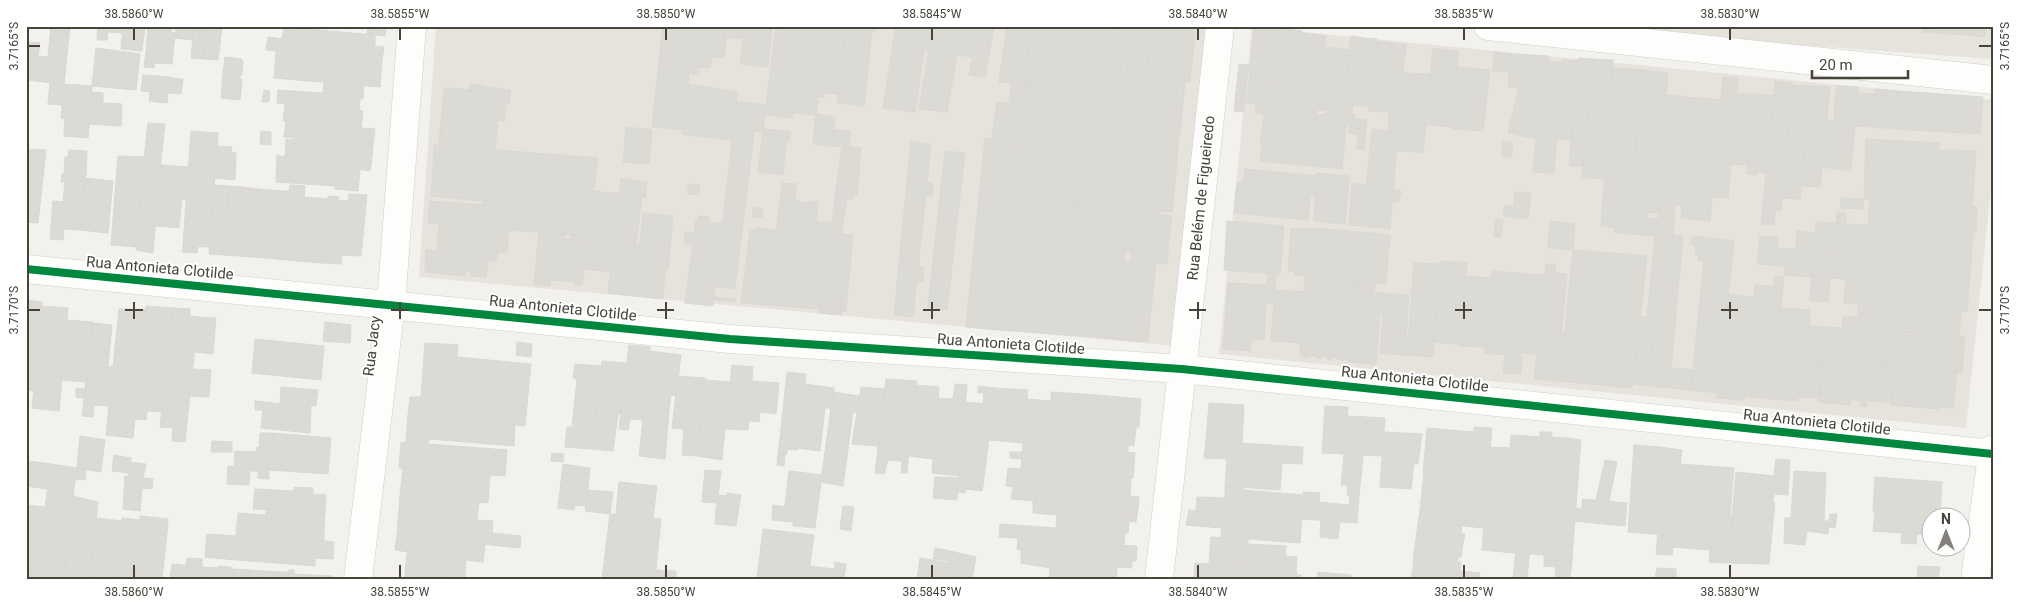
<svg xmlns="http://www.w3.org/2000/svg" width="2019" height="605" font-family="Roboto,sans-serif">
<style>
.residential{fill:#e5e3dc}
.building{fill:#dbdad5;stroke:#dad8d3}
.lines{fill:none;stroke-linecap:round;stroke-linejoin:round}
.minor-casing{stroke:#d0cfca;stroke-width:29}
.minor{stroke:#fdfdfc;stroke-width:28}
.cycleway-casing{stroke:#fff;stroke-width:11}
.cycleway{stroke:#00873e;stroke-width:8}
.ticks{fill:none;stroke:#47443a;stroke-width:2}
.labels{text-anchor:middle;stroke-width:4;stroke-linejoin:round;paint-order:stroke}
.street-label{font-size:15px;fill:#47443a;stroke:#fff}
.neatline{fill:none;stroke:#47443a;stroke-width:2}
.ticks-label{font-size:12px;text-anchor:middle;fill:#47443a}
</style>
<rect width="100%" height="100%" fill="#f2f1ed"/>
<!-- residential -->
<path class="residential" d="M 436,26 L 1213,26 L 1175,346 L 419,277 Z
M 1538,26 L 1993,26 L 1993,59 Z
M 1252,27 L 1993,100 L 1993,169 L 1966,428 L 1219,354 Z"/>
<!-- building -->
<path class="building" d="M 51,26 L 70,26 L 64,84 L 35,81 L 38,56 L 48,57 Z
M 98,26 L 123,26 L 122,33 L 108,32 L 107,40 L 97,40 Z
M 123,26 L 145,26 L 142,51 L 121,49 Z
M 148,26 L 172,26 L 171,32 L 175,33 L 172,64 L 154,63 L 155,54 L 146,52 Z
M 176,26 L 194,26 L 192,40 L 175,38 Z
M 194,26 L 200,26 L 199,40 L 206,41 L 203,59 L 191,58 Z
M 200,26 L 207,26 L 206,41 L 199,40 Z
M 207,26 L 228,26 L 222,27 L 218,60 L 203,59 Z
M 368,26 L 386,26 L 385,36 L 367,34 Z
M 663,26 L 715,26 L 710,68 L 699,67 L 698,74 L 689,74 L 683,130 L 652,127 Z
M 715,26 L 724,26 L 723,37 L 726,37 L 724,58 L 711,57 Z
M 724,26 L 745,26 L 743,39 L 723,37 Z
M 745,26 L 772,28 L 768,67 L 740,64 Z
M 776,26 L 802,26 L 792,118 L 765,115 Z
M 802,26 L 827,26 L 816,115 L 792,113 Z
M 827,26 L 846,26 L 838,94 L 825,93 L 824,97 L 818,97 Z
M 846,26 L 875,26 L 875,32 L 872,32 L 864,106 L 837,103 Z
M 896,26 L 932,28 L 929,51 L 924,50 L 915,112 L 883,108 Z
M 933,26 L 994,26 L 985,77 L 969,75 L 973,57 L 957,55 L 947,112 L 919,109 Z
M 1007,26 L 1031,26 L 1022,104 L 1009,102 L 1012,83 L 999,82 Z
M 1031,26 L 1052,26 L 1047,70 L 1026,68 Z
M 1052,26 L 1074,26 L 1070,53 L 1049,51 Z
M 1074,26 L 1091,26 L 1084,86 L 1066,84 Z
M 1091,26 L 1112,26 L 1106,83 L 1091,82 L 1090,89 L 1084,88 L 1084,86 Z
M 1112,26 L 1132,26 L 1127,74 L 1119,73 L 1121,62 L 1108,60 Z
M 1132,26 L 1151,26 L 1147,76 L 1127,74 Z
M 1151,26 L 1196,26 L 1190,82 L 1147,76 Z
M 1254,26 L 1278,28 L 1277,37 L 1253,36 Z
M 1922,26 L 1968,26 L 1968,35 L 1922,32 Z
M 1968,26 L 1986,26 L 1985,37 L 1968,35 Z
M 284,27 L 375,35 L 375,46 L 384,47 L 382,61 L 266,50 L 268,37 L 282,39 Z
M 1278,28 L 1302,31 L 1302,33 L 1292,109 L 1277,107 L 1276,117 L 1267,115 Z
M 1302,33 L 1326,36 L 1315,122 L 1309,121 L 1310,111 L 1292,109 Z
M 1253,36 L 1277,37 L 1267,115 L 1255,113 L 1256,103 L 1247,103 Z
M 1351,36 L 1364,38 L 1356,106 L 1353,105 L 1352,115 L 1355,115 L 1354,127 L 1341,125 Z
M 1364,38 L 1377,39 L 1369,106 L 1356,105 Z
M 1376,41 L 1406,45 L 1403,73 L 1373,70 Z
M 26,42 L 40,43 L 35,81 L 26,80 Z
M 1324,47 L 1350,50 L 1343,112 L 1317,110 Z
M 96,48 L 140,54 L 136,90 L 92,86 Z
M 1433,48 L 1458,51 L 1453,127 L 1426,125 Z
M 276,51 L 382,61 L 380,87 L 274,78 Z
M 1049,51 L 1070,53 L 1068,69 L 1047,67 Z
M 146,52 L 155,54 L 154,68 L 144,67 Z
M 1494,52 L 1511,54 L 1509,72 L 1493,71 Z
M 1511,54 L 1549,56 L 1536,139 L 1508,133 L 1519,88 L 1508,87 Z
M 225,57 L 241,59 L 243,61 L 242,75 L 223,74 Z
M 1578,58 L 1593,59 L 1583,166 L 1569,166 Z
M 1593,59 L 1613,60 L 1608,140 L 1586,138 Z
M 1108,60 L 1121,62 L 1119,73 L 1107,72 Z
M 1563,60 L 1578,61 L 1572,140 L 1556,139 Z
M 1548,62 L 1563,63 L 1557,131 L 1537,128 Z
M 1239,64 L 1250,65 L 1250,69 L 1248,69 L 1244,112 L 1234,111 Z
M 1047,67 L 1057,68 L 1056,83 L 1058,83 L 1054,109 L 1097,115 L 1096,117 L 1085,115 L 1084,132 L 1092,133 L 1090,149 L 1122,151 L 1121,153 L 1148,156 L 1147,158 L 1088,155 L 1087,163 L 1090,163 L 1088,178 L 1074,175 L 1074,174 L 1070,174 L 1071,172 L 1063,171 L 1061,183 L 1051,182 L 1050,193 L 1047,192 L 1046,200 L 1093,204 L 1092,208 L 1072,205 L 1070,228 L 1009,222 L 1011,197 L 1027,198 L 1028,180 L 1013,178 L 1016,150 L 1045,153 L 1046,144 L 1017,141 L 1021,106 L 1039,108 L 1042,85 L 1024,84 L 1024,82 L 1045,83 Z
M 1458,67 L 1490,70 L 1483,131 L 1453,129 Z
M 1026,68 L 1047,70 L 1045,83 L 1024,82 Z
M 1057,68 L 1068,69 L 1066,84 L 1056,83 Z
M 1613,68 L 1641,70 L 1630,234 L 1614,232 L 1615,228 L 1601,226 Z
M 1373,70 L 1403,73 L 1398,133 L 1388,131 L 1389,112 L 1368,111 Z
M 1641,70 L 1668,73 L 1662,157 L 1635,156 Z
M 1107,72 L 1178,81 L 1176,99 L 1115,92 L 1116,78 L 1106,77 Z
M 1403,73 L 1430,74 L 1428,93 L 1424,93 L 1423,112 L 1427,112 L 1423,153 L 1397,150 Z
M 223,74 L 240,75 L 240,79 L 242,80 L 240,100 L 221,98 Z
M 143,75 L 171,77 L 169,93 L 141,91 Z
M 1106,77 L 1116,78 L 1115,92 L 1153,96 L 1152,101 L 1077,91 L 1077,86 L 1105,91 Z
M 1723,77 L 1738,78 L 1728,198 L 1712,197 Z
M 171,78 L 183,79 L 181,94 L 169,93 Z
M 1178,81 L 1185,82 L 1183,100 L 1176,99 Z
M 1775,81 L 1792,83 L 1792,85 L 1781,210 L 1775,210 L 1774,225 L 1761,224 Z
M 50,82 L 64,84 L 62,105 L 48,104 Z
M 324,82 L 334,83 L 333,94 L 323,93 Z
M 1091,82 L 1106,83 L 1105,91 L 1090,89 Z
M 334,83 L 364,85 L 363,99 L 333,96 Z
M 1058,83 L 1077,86 L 1077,91 L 1152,101 L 1153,96 L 1183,100 L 1181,126 L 1054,109 Z
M 64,84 L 92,86 L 90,116 L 82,115 L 82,120 L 61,118 Z
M 470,84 L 485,86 L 484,92 L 469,91 Z
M 688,84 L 737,92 L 732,140 L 682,134 Z
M 1024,84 L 1042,85 L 1039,108 L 1021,106 Z
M 1792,85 L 1811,86 L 1800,199 L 1782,198 Z
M 1811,86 L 1830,87 L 1820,187 L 1801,186 Z
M 1836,86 L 1858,87 L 1855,123 L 1834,121 Z
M 485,87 L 511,90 L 509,104 L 506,104 L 504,121 L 498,120 L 495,150 L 441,145 L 442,127 L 447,127 L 451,88 L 484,92 Z
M 444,88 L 451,88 L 447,127 L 442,127 L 441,145 L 439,145 Z
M 1876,89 L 1898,91 L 1896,129 L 1873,127 Z
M 264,90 L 270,91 L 269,102 L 262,102 Z
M 278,90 L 333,94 L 333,96 L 360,99 L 359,110 L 277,103 Z
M 150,91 L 168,93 L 167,103 L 149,101 Z
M 1898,91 L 1983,97 L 1980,134 L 1896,129 Z
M 92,92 L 103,93 L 103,103 L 122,104 L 121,126 L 89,124 Z
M 1424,93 L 1428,93 L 1427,112 L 1423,112 Z
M 1857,93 L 1875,94 L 1873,127 L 1855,126 Z
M 1737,94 L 1753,94 L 1748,165 L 1731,164 Z
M 1753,94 L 1774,96 L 1766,173 L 1758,172 L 1757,175 L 1747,174 Z
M 1666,95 L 1721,100 L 1718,130 L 1714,130 L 1711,167 L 1715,167 L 1710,221 L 1681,218 L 1682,205 L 1675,205 L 1673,235 L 1657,233 L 1660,191 L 1664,192 L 1669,117 L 1665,117 Z
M 736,101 L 766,105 L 763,132 L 754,131 L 752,150 L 731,149 Z
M 997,102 L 1022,104 L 1017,141 L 992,138 Z
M 285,104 L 363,111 L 361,128 L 283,121 Z
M 1277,107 L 1310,111 L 1309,121 L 1276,117 Z
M 1327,111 L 1343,112 L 1341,125 L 1315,122 L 1316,114 L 1326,115 Z
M 816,114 L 835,117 L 832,146 L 813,144 Z
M 82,115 L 90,116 L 88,138 L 64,136 L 65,118 L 82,120 Z
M 1085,115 L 1096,117 L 1097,115 L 1181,126 L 1178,144 L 1084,132 Z
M 1264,115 L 1346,126 L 1342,169 L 1260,161 L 1263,144 L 1260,144 Z
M 1665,117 L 1669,117 L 1664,192 L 1660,191 L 1658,213 L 1648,212 L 1648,218 L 1631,217 L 1635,156 L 1662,157 Z
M 1355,119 L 1367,120 L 1366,129 L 1354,127 Z
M 1827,120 L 1855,123 L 1851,171 L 1822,167 Z
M 286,122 L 375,129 L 373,146 L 284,137 Z
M 148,123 L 165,124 L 161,160 L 144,159 Z
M 1350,126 L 1366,129 L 1364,149 L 1357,149 L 1358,135 L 1349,133 Z
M 626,127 L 652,130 L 649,164 L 623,162 Z
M 1537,128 L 1557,131 L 1554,173 L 1533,172 Z
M 763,129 L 790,131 L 789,142 L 762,140 Z
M 1372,129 L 1398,133 L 1394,180 L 1367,178 Z
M 834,130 L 850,131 L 849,147 L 832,146 Z
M 1714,130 L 1718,130 L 1715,167 L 1711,167 Z
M 191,131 L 218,133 L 210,247 L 183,246 Z
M 261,131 L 271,132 L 271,145 L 260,144 Z
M 1092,133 L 1178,144 L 1177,159 L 1121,153 L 1122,151 L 1090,149 Z
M 295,138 L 373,146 L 371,165 L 285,156 L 286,139 L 294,140 Z
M 985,138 L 1017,141 L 999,330 L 966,327 Z
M 1586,138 L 1608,140 L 1605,179 L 1582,177 Z
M 1866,139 L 1939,143 L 1939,150 L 1976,151 L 1972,206 L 1864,199 Z
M 762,140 L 786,142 L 783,175 L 758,172 Z
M 1017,141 L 1046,144 L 1045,153 L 1016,150 Z
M 911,142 L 931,144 L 913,317 L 894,315 Z
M 1503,142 L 1513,143 L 1511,157 L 1502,156 Z
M 434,145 L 598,158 L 591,210 L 542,206 L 544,179 L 433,170 Z
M 217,146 L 232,147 L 231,152 L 236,153 L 235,180 L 215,178 Z
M 842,146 L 861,148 L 857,195 L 854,194 L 853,199 L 835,197 Z
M 26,149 L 46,150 L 38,223 L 26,222 Z
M 731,149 L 752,150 L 735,289 L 715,286 Z
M 69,150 L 87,151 L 86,176 L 64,174 L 65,157 L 68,157 Z
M 945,151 L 965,153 L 947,310 L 928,307 Z
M 277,154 L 279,156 L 371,165 L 370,171 L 360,169 L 358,191 L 335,189 L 335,186 L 276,182 Z
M 1088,155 L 1147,158 L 1148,156 L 1177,159 L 1174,194 L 1088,185 L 1090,163 L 1087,163 Z
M 118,156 L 144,157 L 136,247 L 111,245 Z
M 144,159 L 161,160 L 153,253 L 136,250 Z
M 161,165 L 189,167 L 188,180 L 183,180 L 182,193 L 186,194 L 186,199 L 182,199 L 179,228 L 156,226 Z
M 1245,169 L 1317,176 L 1316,197 L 1236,190 L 1237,183 L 1243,184 Z
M 433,170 L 506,176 L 505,203 L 431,196 Z
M 1063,171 L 1071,172 L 1070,174 L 1074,174 L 1074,175 L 1088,178 L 1088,185 L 1061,183 Z
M 1317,173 L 1349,176 L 1345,224 L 1314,221 Z
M 62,174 L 85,176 L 80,230 L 64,229 L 63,240 L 50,239 L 53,201 L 63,202 L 65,182 L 61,182 Z
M 506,176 L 544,179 L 542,206 L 591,210 L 590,219 L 532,213 L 532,217 L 524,216 L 524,209 L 506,207 L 506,203 L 505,203 Z
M 1367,177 L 1378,179 L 1374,227 L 1349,225 L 1352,183 L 1367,185 Z
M 85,178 L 113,181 L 108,233 L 80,230 Z
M 621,178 L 647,182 L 645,198 L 642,197 L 636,244 L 614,242 Z
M 1013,178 L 1028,180 L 1027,198 L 1011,197 Z
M 1378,179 L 1394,180 L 1390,229 L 1374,227 Z
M 183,180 L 188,180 L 186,194 L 182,193 Z
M 927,182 L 933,183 L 932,196 L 925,196 Z
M 1051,182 L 1174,194 L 1172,212 L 1046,200 L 1047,192 L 1050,193 Z
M 782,183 L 797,184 L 781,306 L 767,305 Z
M 688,184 L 700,185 L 699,195 L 688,194 Z
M 214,185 L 229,186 L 224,255 L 209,254 Z
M 290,185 L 305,186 L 299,261 L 277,259 L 283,191 L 289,191 Z
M 229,186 L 243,187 L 240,256 L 224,255 Z
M 243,187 L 258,189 L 252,257 L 240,256 Z
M 258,189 L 271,190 L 266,258 L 252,257 Z
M 271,190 L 283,191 L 277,259 L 266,258 Z
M 1236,190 L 1310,197 L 1308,220 L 1234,213 Z
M 1393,190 L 1401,191 L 1399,202 L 1393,202 Z
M 593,191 L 619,194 L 610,272 L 584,269 Z
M 1515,192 L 1531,193 L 1528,219 L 1503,216 L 1505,205 L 1514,207 Z
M 349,194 L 367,195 L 361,256 L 342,255 Z
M 328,196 L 339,197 L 338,200 L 348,201 L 341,264 L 322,263 Z
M 304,197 L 328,199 L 322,263 L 299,261 Z
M 835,197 L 847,198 L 841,234 L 853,235 L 846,311 L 841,311 L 849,241 L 838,240 L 839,232 L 831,231 Z
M 1841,198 L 1864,199 L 1863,209 L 1841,208 Z
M 1870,200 L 1977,207 L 1976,232 L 1868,226 Z
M 430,201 L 483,205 L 482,222 L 467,221 L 467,227 L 428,223 Z
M 483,201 L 506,203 L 506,207 L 524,209 L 524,216 L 532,217 L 532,213 L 590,219 L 588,236 L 467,227 L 467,221 L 482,222 Z
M 795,201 L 809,203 L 794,307 L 781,306 Z
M 810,201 L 818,202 L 816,221 L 807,220 Z
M 1093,204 L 1160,211 L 1160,215 L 1172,216 L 1169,239 L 1070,228 L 1072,205 L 1092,208 Z
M 753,207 L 763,209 L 762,218 L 752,217 Z
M 1837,212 L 1846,213 L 1846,224 L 1836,223 Z
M 643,213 L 673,216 L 668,270 L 665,270 L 663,299 L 634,296 Z
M 699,216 L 710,217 L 709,223 L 722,223 L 713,306 L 685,303 L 696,220 L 698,220 Z
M 1631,217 L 1658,219 L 1657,236 L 1630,234 Z
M 1496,219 L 1503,220 L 1501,237 L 1494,237 Z
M 807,220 L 832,223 L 820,309 L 794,307 Z
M 1227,221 L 1284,226 L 1284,228 L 1261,227 L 1260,234 L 1239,232 L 1236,271 L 1224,270 Z
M 1550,221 L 1575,224 L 1573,250 L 1548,248 Z
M 1009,222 L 1127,234 L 1124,261 L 1006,252 Z
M 1816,222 L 1877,226 L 1876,240 L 1866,240 L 1865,256 L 1814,253 Z
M 439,224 L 509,230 L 507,252 L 497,252 L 496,261 L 488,261 L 486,277 L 471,276 L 472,271 L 466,270 L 465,276 L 425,272 L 426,250 L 437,251 Z
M 1877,226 L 1890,227 L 1889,253 L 1869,253 L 1869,265 L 1865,264 L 1865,260 L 1832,258 L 1832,261 L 1825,261 L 1826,257 L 1813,256 L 1814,253 L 1865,256 L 1866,240 L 1876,240 Z
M 1261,227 L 1284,228 L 1280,274 L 1236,271 L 1239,232 L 1260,234 Z
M 1890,227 L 1973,232 L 1971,259 L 1889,253 Z
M 757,228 L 776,230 L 767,305 L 741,303 L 750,230 L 756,230 Z
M 1291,228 L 1308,229 L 1305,276 L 1295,275 L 1295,271 L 1288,271 Z
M 1309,228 L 1326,229 L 1325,247 L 1307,246 Z
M 1326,229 L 1359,232 L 1357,282 L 1323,279 Z
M 831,231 L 839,232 L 838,240 L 849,241 L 841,315 L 819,313 Z
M 1797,231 L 1815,233 L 1814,251 L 1796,250 Z
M 539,232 L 555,234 L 550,286 L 534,284 Z
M 685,232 L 694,233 L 693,244 L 684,244 Z
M 1359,232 L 1390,235 L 1386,284 L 1357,282 Z
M 1657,233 L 1683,236 L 1671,368 L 1650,366 L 1655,318 L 1647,317 L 1655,236 Z
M 555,234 L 565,235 L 564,239 L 571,239 L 566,281 L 550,280 Z
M 1127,234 L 1143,236 L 1141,262 L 1131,261 L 1131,253 L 1125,252 Z
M 571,235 L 588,236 L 582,285 L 575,285 L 575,282 L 566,281 Z
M 1143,236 L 1169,239 L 1167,264 L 1141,262 Z
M 1760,236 L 1778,237 L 1777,248 L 1759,246 Z
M 1692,237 L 1700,237 L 1698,254 L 1695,254 L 1695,245 L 1691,244 Z
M 1700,237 L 1734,241 L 1718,393 L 1691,390 L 1704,261 L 1698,260 Z
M 614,242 L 640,245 L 634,296 L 608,293 Z
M 183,246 L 198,246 L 197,253 L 182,252 Z
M 1307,246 L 1325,247 L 1323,279 L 1326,279 L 1326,291 L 1336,292 L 1332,349 L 1300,347 Z
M 1759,246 L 1786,249 L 1784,266 L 1757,264 Z
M 1786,249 L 1814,251 L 1812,277 L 1784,275 Z
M 1573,250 L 1647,256 L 1632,388 L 1560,381 Z
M 1006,252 L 1156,263 L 1149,328 L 1097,324 L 1096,337 L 999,330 Z
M 1869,253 L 1971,259 L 1969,286 L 1864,280 L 1865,264 L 1869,265 Z
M 1813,256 L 1826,257 L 1825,261 L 1832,261 L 1832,258 L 1865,260 L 1864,280 L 1812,277 Z
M 1440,261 L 1467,263 L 1460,344 L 1434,342 Z
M 1414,263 L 1440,264 L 1433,357 L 1407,355 Z
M 1546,264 L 1556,264 L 1555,273 L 1567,274 L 1561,333 L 1539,331 Z
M 918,267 L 924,267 L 923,281 L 916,280 Z
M 1492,271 L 1526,274 L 1519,356 L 1485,353 Z
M 1268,273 L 1276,274 L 1274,303 L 1266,303 L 1264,340 L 1252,339 L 1250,351 L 1223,349 L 1228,283 L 1267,285 Z
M 1526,274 L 1544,275 L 1537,354 L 1519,353 Z
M 1466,276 L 1491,278 L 1490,298 L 1475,297 L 1475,302 L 1489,303 L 1485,347 L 1460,346 Z
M 1774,277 L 1783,277 L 1783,287 L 1773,286 Z
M 1812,277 L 1830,278 L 1828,302 L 1810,301 Z
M 1326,279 L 1337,280 L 1336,292 L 1326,291 Z
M 1846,279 L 1969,286 L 1967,311 L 1844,303 Z
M 1337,280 L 1353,281 L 1352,301 L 1335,300 Z
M 1353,281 L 1375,283 L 1374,293 L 1365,292 L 1365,289 L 1353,288 Z
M 1755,285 L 1783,287 L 1772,399 L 1744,396 Z
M 1353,288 L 1365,289 L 1365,292 L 1385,293 L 1383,314 L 1380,314 L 1376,364 L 1348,362 Z
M 1275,290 L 1291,291 L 1286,342 L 1271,341 Z
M 1291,291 L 1304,292 L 1301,343 L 1286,342 Z
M 1385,294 L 1409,295 L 1406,338 L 1408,338 L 1407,355 L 1380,353 Z
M 1728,294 L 1754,298 L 1750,341 L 1744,340 L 1745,335 L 1724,333 Z
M 714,297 L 736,299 L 736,302 L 713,300 Z
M 1475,297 L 1490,298 L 1489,303 L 1475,302 Z
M 26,300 L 42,302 L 34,391 L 26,390 Z
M 1335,300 L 1352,301 L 1350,328 L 1334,326 Z
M 1858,303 L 1961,310 L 1959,337 L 1842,328 L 1843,316 L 1858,317 Z
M 42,306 L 68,308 L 59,411 L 32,408 Z
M 146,306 L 173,308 L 162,412 L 147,411 L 146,420 L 135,419 Z
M 173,308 L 190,309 L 190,316 L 198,317 L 185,442 L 172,441 L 173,428 L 160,427 Z
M 1781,308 L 1810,310 L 1808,337 L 1804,337 L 1798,401 L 1772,399 Z
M 119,309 L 146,310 L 138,383 L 132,382 L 131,398 L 137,398 L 133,438 L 106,435 Z
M 198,317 L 216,318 L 213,354 L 194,352 Z
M 1640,317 L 1655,318 L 1650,366 L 1693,370 L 1691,390 L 1633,384 Z
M 67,320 L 93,322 L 86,382 L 61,380 Z
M 325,322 L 351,325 L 350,343 L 323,341 Z
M 93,323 L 112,325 L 108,366 L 113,367 L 108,406 L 94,405 L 93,417 L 82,416 Z
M 1097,324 L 1149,328 L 1148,342 L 1096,337 Z
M 1334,326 L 1350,328 L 1349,350 L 1332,349 Z
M 1809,326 L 1859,329 L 1856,365 L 1802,361 L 1804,337 L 1808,337 Z
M 1859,329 L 1904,333 L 1904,335 L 1916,336 L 1916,334 L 1965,337 L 1962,373 L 1946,372 L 1946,367 L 1882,362 L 1882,367 L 1856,365 Z
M 1539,331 L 1565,333 L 1560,381 L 1534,379 Z
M 1724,333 L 1745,335 L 1744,340 L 1750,341 L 1744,400 L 1717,398 Z
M 255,339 L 324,346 L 321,380 L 252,373 Z
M 517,342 L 532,344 L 531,357 L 516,355 Z
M 425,343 L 458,345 L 457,357 L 531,364 L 525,426 L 408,415 L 410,397 L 421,397 Z
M 629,345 L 650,347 L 644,409 L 642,420 L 630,419 L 628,430 L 619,429 Z
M 1300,347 L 1349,350 L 1348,358 L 1342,361 L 1335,357 L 1328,360 L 1325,356 L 1317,359 L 1313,355 L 1306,358 L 1300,354 Z
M 650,351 L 681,355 L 676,396 L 671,395 L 669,411 L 644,409 Z
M 1505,355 L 1522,356 L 1521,374 L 1503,373 Z
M 602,361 L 627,363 L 623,401 L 617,401 L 616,407 L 597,405 Z
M 1802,361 L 1813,362 L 1813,365 L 1822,366 L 1819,398 L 1799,397 Z
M 1813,362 L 1841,364 L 1841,367 L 1813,365 Z
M 1882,362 L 1946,367 L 1946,372 L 1882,367 Z
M 575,364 L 601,366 L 592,449 L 565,447 L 567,427 L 572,427 L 577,379 L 573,378 Z
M 1841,364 L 1856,365 L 1854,400 L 1851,399 L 1850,405 L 1839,404 Z
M 732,365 L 753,367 L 748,430 L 725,429 Z
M 1856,365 L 1873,366 L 1871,401 L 1867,401 L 1866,407 L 1860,406 L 1860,400 L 1854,400 Z
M 1822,366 L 1841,367 L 1839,404 L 1819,402 Z
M 1873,366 L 1894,368 L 1892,402 L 1871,401 Z
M 1894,368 L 1957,373 L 1953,408 L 1938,407 L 1938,409 L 1891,405 Z
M 192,369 L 211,370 L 209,397 L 190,396 Z
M 787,372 L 806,374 L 798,441 L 780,438 Z
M 678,376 L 705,378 L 697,456 L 682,455 L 684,429 L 672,428 Z
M 886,379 L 917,381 L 911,431 L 894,429 L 892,450 L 900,451 L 899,461 L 888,460 L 884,474 L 875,473 Z
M 705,380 L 730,382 L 723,448 L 713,447 L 714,438 L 699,437 Z
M 752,381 L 779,383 L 776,414 L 760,412 L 759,422 L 749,421 Z
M 132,382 L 138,383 L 137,398 L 131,398 Z
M 805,384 L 834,388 L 831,408 L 825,408 L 820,451 L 797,448 Z
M 955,384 L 967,385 L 959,476 L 932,473 L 938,398 L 953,399 Z
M 916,385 L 939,387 L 933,459 L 909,456 Z
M 978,386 L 996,388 L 993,405 L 983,403 L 984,393 L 978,393 Z
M 281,387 L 318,390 L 316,406 L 280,403 Z
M 861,387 L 885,389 L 878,446 L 852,444 Z
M 76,388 L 85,389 L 84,398 L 76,397 Z
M 996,388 L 1028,390 L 1025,419 L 1003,417 L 1003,407 L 993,406 Z
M 833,392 L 859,396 L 857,412 L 853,412 L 843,486 L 821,482 Z
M 1051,392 L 1096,395 L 1093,424 L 1025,419 L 1027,399 L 1051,401 Z
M 1096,395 L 1141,399 L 1139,427 L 1093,424 Z
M 255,401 L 311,407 L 310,433 L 261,428 L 263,410 L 255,410 Z
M 617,401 L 623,401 L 621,414 L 618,414 L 613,451 L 592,449 L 597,405 L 616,407 Z
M 966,402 L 993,405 L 983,486 L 959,483 Z
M 1209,403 L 1244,405 L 1242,443 L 1206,441 Z
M 993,406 L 1003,407 L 1003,417 L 992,416 Z
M 1325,406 L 1348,407 L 1344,454 L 1322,453 Z
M 644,409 L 669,411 L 665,459 L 639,456 Z
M 408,415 L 515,425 L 514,446 L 429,439 L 428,444 L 406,442 Z
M 992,416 L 1136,427 L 1134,446 L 1128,445 L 1128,452 L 989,440 Z
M 1348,416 L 1367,417 L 1359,496 L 1347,495 L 1348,485 L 1341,485 Z
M 1367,417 L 1385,418 L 1382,456 L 1364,455 Z
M 1474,427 L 1492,428 L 1483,528 L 1464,526 Z
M 1427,428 L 1473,432 L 1469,478 L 1446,476 L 1447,469 L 1433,468 L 1433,474 L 1423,474 Z
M 894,429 L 911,431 L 908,462 L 899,461 L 900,451 L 892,450 Z
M 1384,432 L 1422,434 L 1418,464 L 1414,464 L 1411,489 L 1380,487 Z
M 1540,432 L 1552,432 L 1544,555 L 1529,554 Z
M 260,433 L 272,433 L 269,468 L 258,467 Z
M 272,433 L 331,438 L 328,474 L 269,470 Z
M 1511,435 L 1527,436 L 1515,553 L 1482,550 L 1490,447 L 1510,448 Z
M 80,436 L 105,440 L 101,472 L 77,468 Z
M 1527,436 L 1540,437 L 1527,579 L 1513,579 Z
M 699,437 L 714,438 L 713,447 L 723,448 L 722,460 L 697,456 Z
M 1552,437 L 1567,438 L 1560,509 L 1548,509 Z
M 780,438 L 798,441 L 797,450 L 788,449 L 786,455 L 778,454 Z
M 1567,438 L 1581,440 L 1573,545 L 1558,544 Z
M 212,441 L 232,442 L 232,452 L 211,452 Z
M 1206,441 L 1303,447 L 1302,464 L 1282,463 L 1280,490 L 1225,486 L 1227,459 L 1204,458 Z
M 401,442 L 455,446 L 453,472 L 399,468 Z
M 1023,443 L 1135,453 L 1133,478 L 1021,469 Z
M 1634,445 L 1659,447 L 1652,534 L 1628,532 Z
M 455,446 L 507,450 L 505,476 L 453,472 Z
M 257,447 L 259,447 L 258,471 L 250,471 L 249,485 L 227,484 L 228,466 L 234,467 L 235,451 L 256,452 Z
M 1659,447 L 1682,450 L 1680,464 L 1734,468 L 1730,516 L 1733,516 L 1728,563 L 1709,562 L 1711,538 L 1652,534 Z
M 1010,452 L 1022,452 L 1022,459 L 1010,458 Z
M 552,453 L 564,454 L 563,462 L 551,461 Z
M 778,454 L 785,455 L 784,466 L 777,465 Z
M 114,455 L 131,458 L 129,473 L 112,471 Z
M 1776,459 L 1790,460 L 1788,495 L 1774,494 L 1773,503 L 1775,503 L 1769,564 L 1728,563 L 1736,472 L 1774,476 Z
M 1605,460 L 1617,462 L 1609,501 L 1596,500 Z
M 27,461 L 51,464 L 47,489 L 26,486 Z
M 902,461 L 908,462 L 907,473 L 901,473 Z
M 130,462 L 146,464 L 143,478 L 129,476 Z
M 51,464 L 77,468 L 73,497 L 47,494 Z
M 563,464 L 590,468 L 586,506 L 575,505 L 574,510 L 558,508 Z
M 258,467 L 269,468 L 269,479 L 258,478 Z
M 77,468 L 86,469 L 85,480 L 75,479 Z
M 403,468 L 490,475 L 488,503 L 400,496 Z
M 1008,468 L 1131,478 L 1130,496 L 1006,486 Z
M 1433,468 L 1447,469 L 1446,476 L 1433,474 Z
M 705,470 L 721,471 L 717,503 L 702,502 Z
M 789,471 L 822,475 L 815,528 L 793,526 L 793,522 L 783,521 Z
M 1794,471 L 1826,473 L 1824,521 L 1829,521 L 1828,534 L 1807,531 L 1805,545 L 1784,543 L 1785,518 L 1791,518 Z
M 1424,474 L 1469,478 L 1467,495 L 1422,491 Z
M 125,476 L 143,478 L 140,511 L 123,509 Z
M 935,477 L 959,478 L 957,500 L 933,498 Z
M 1875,477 L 1942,482 L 1940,517 L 1873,512 Z
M 143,478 L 153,479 L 152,489 L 142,488 Z
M 619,482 L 657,486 L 653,518 L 616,514 Z
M 959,483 L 983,486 L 982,491 L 966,489 L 965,493 L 958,492 Z
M 1225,486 L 1244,487 L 1244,490 L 1303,495 L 1303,492 L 1320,493 L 1319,502 L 1349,505 L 1350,495 L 1359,496 L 1357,523 L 1196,511 L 1197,497 L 1225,498 Z
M 294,487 L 313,488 L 313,512 L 294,511 Z
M 1013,487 L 1139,497 L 1138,509 L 1011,499 Z
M 255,489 L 294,491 L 294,511 L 253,509 Z
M 588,490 L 613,492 L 610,514 L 585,511 Z
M 1422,491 L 1467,495 L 1465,514 L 1420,510 Z
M 727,493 L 741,495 L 736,526 L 715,524 L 716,509 L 725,510 Z
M 47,494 L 52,495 L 51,509 L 71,511 L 63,579 L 34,579 Z
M 313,494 L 326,495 L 325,513 L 313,512 Z
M 52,495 L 73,497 L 71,511 L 51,509 Z
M 718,495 L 727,496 L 725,510 L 716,509 Z
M 73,496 L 98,502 L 93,550 L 68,548 L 64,579 L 63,579 Z
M 400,496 L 415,497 L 410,536 L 397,535 Z
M 415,497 L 479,502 L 477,520 L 493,521 L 491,545 L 410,536 Z
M 1582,499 L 1627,503 L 1625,526 L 1574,521 L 1575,508 L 1582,509 Z
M 1033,500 L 1128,508 L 1127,521 L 1033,513 Z
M 26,505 L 44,507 L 42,523 L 26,521 Z
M 773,505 L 785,507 L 783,521 L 772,520 Z
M 843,506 L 854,507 L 851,531 L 840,529 Z
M 1128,508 L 1138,509 L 1136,522 L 1127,521 Z
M 266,509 L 295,511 L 294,526 L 271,524 L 272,519 L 266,519 Z
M 1548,509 L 1560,509 L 1557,556 L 1544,555 Z
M 1189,510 L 1302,519 L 1300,543 L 1221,537 L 1222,528 L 1186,525 Z
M 1420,510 L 1465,514 L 1464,526 L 1418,523 Z
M 295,511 L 325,513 L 324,527 L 294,526 Z
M 1875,512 L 1940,517 L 1932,518 L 1932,535 L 1902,533 L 1873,531 Z
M 238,513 L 266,515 L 266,519 L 272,519 L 271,537 L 236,535 Z
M 610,514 L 661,519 L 655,579 L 602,579 Z
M 1830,514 L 1837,514 L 1835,528 L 1828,527 Z
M 1057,515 L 1129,521 L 1128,533 L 1056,527 Z
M 140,516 L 168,519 L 167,533 L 139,530 Z
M 97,518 L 122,521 L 117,566 L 91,563 Z
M 122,518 L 139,520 L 134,579 L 116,579 Z
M 26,521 L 39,523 L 30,579 L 26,579 Z
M 1321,521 L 1340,522 L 1338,539 L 1320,537 Z
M 39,523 L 42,523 L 34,579 L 30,579 Z
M 1418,523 L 1462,526 L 1461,533 L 1465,534 L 1463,543 L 1416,539 Z
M 271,524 L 294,526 L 293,539 L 271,537 Z
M 1000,524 L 1125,533 L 1124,545 L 999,537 Z
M 294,526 L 324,527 L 324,541 L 293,539 Z
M 763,529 L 814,535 L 808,579 L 757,579 Z
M 139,530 L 167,533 L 162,579 L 134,579 Z
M 492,533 L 521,536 L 520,548 L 491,545 Z
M 1902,533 L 1917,534 L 1916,544 L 1901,543 Z
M 207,534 L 238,536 L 236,560 L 205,557 Z
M 1658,534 L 1711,538 L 1710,550 L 1673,547 L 1672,555 L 1656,554 Z
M 397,535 L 485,544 L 483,562 L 408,554 L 408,552 L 395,550 Z
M 238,536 L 314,540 L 314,545 L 316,546 L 315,566 L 236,560 Z
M 1211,537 L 1248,539 L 1248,544 L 1286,546 L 1285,556 L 1297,557 L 1296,570 L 1209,564 Z
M 1018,539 L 1083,543 L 1082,555 L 1065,554 L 1064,567 L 1069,567 L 1069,579 L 1049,578 L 1050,568 L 1021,563 L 1021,550 L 1017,549 Z
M 1416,539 L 1463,543 L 1461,557 L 1414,553 Z
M 314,540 L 334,542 L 333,559 L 316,558 L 316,546 L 314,545 Z
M 1083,543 L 1137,546 L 1136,561 L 1082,557 Z
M 1558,544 L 1573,545 L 1572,562 L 1556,561 Z
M 68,548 L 93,550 L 89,579 L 64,579 Z
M 935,548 L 950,551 L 948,561 L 933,559 Z
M 950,551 L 976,557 L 972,579 L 946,576 Z
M 1414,553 L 1458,557 L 1458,562 L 1461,562 L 1460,571 L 1413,568 Z
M 407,554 L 466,561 L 465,579 L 405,574 Z
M 1065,554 L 1118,560 L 1116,579 L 1069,579 L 1069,567 L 1064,567 Z
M 1544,555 L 1557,556 L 1556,567 L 1544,566 Z
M 187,558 L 202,559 L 202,567 L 186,566 Z
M 920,558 L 948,563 L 945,579 L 917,579 Z
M 1118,560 L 1132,561 L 1132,568 L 1117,567 Z
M 1556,561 L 1572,562 L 1570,579 L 1555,579 Z
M 835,562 L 846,564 L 844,579 L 834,579 Z
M 91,563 L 117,566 L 116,579 L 89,579 Z
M 1195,563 L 1296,570 L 1297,575 L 1301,575 L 1301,579 L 1194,579 Z
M 172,564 L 202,567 L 201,579 L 170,579 Z
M 218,566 L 231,567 L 231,569 L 233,569 L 232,579 L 216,579 Z
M 809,566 L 835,569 L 834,579 L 808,579 Z
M 1918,566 L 1940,567 L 1938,579 L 1917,579 Z
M 202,567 L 217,568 L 216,579 L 201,579 Z
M 1413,568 L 1459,572 L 1459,579 L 1411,579 Z
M 1657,568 L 1676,569 L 1676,579 L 1655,579 Z
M 233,569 L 249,570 L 248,579 L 232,579 Z
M 249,570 L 264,571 L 263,579 L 248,579 Z
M 289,570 L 294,570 L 294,579 L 278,579 L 278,572 L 289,572 Z
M 656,570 L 676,571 L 676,579 L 655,579 Z
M 264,571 L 278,572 L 278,579 L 263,579 Z
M 1460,571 L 1480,573 L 1479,579 L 1459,579 Z
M 1318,572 L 1351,575 L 1351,579 L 1318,579 Z
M 294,574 L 311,575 L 311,579 L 294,579 Z
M 405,574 L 448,579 L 405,579 Z
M 311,575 L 333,576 L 333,579 L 311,579 Z"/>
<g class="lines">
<!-- minor casing -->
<g class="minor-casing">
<path id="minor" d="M 1488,26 L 1993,80
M 26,269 L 730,339 L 1182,369 L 1993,454
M 358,579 L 391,304 L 412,26
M 1159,579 L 1220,26
M 1975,579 L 1993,449"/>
</g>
<!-- minor -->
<use href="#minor" class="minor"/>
<!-- cycleway casing -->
<g class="cycleway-casing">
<path id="cycleway" d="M 26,269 L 730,339 L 1182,369 L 1993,454"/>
</g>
<!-- cycleway -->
<use href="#cycleway" class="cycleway"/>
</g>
<!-- ticks -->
<path class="ticks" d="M 134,28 L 134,40M 400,28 L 400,40M 666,28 L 666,40M 932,28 L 932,40M 1198,28 L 1198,40M 1464,28 L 1464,40M 1730,28 L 1730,40M 28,46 L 40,46M 1979,46 L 1992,46M 134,302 L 134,319M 400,302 L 400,319M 666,302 L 666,319M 932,302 L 932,319M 1198,302 L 1198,319M 1464,302 L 1464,319M 1730,302 L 1730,319M 28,310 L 40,310M 125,310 L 143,310M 391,310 L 409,310M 657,310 L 674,310M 923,310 L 940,310M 1189,310 L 1206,310M 1455,310 L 1472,310M 1721,310 L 1738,310M 1979,310 L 1992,310M 134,565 L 134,578M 400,565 L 400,578M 666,565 L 666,578M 932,565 L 932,578M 1198,565 L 1198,578M 1464,565 L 1464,578M 1730,565 L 1730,578"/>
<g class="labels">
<!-- street labels -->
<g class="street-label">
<text transform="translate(1201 198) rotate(-84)" y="5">Rua Belém de Figueiredo</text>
<text transform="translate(160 268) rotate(5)" y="5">Rua Antonieta Clotilde</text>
<text transform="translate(563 308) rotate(6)" y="5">Rua Antonieta Clotilde</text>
<text transform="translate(1011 344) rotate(4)" y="5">Rua Antonieta Clotilde</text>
<text transform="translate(372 346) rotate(-83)" y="5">Rua Jacy</text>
<text transform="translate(1415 379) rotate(6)" y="5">Rua Antonieta Clotilde</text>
<text transform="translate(1817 422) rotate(6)" y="5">Rua Antonieta Clotilde</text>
</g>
</g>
<!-- border -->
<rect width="2019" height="605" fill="none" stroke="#ffffff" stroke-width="55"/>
<!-- north arrow -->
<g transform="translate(1946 532)"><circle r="24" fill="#ffffff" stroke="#b5b4b0"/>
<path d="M0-4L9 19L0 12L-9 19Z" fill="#838179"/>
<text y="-8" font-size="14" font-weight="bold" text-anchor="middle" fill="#47443a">N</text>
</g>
<!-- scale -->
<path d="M1812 70v8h96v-8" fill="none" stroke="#47443a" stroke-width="2.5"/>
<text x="1819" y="70" font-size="15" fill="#47443a" stroke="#ffffff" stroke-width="4" paint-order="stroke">20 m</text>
<rect x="28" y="28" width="1964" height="550" class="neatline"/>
<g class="ticks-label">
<text x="134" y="18">38.5860°W</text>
<text x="400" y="18">38.5855°W</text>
<text x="666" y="18">38.5850°W</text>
<text x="932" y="18">38.5845°W</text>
<text x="1198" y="18">38.5840°W</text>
<text x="1464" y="18">38.5835°W</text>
<text x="1730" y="18">38.5830°W</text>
<text transform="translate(14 46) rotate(-90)" y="4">3.7165°S</text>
<text transform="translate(2005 46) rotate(-90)" y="4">3.7165°S</text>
<text transform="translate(14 310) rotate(-90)" y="4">3.7170°S</text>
<text transform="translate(2005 310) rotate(-90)" y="4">3.7170°S</text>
<text x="134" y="596">38.5860°W</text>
<text x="400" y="596">38.5855°W</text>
<text x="666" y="596">38.5850°W</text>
<text x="932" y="596">38.5845°W</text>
<text x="1198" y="596">38.5840°W</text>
<text x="1464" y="596">38.5835°W</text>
<text x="1730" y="596">38.5830°W</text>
</g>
</svg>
